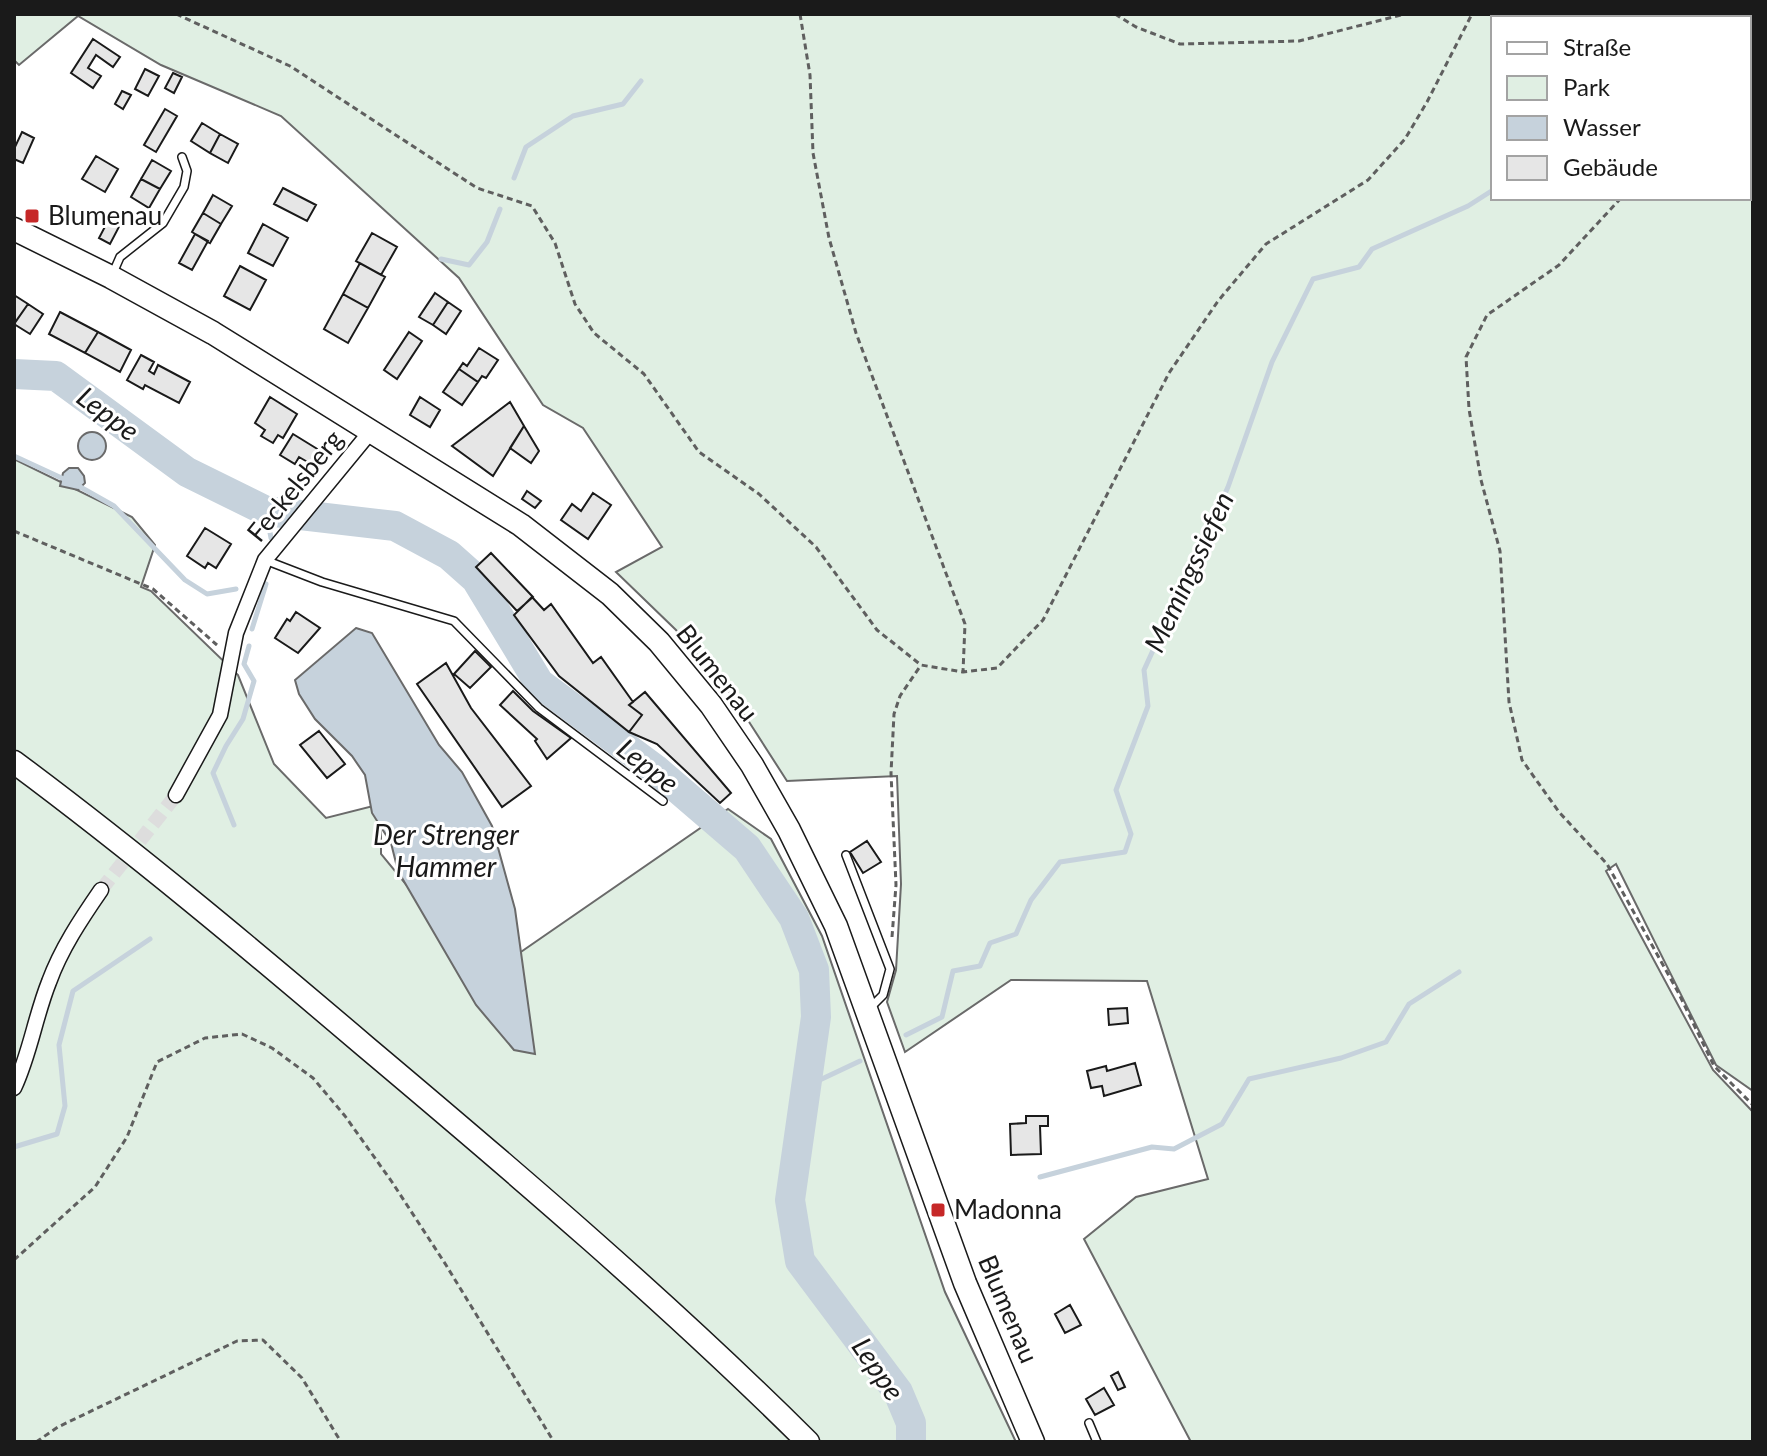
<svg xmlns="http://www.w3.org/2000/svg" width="1767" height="1456" font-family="Lato,sans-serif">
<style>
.green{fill:#e0efe3;stroke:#6a6a6a;stroke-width:2;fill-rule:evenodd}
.water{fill:#c6d2dc;stroke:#6a6a6a;stroke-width:2}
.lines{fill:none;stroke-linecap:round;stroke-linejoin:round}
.stream{stroke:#c6d2dc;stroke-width:5}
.river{stroke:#c6d2dc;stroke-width:30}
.building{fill:#e6e6e6;stroke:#1a1a1a;stroke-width:2}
.minor-tunnel{stroke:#ddd;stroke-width:14;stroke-dasharray:14 7;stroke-linecap:butt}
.service-casing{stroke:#1a1a1a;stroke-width:10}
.minor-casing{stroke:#1a1a1a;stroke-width:17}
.secondary-casing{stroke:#1a1a1a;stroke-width:25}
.path{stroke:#5f5f5f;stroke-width:3;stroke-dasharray:6 4;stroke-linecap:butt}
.service{stroke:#fff;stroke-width:7}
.minor{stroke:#fff;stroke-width:14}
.secondary{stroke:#fff;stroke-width:22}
.poi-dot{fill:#c62828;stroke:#fff;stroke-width:3}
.labels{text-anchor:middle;stroke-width:6;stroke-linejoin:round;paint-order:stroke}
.poi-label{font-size:26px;fill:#1a1a1a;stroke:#fff;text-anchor:start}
.street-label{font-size:26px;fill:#1a1a1a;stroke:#fff}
.water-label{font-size:28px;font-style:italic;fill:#1a1a1a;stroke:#fff}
</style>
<rect width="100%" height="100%" fill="#fff"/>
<!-- green -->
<path class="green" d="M 14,14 L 1753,14 L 1753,1091 L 1716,1065 L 1616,864 L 1606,871 L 1713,1070 L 1753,1112 L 1753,1442 L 1191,1442 L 1084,1239 L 1136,1197 L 1208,1179 L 1147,981 L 1011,980 L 905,1052 L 887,1002 L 896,970 L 901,884 L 897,776 L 787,781 L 733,697 L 676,630 L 616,572 L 662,547 L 583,428 L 543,405 L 459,278 L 281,116 L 161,65 L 78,16 L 19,65 L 14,60 ZM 1493,18 L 1749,18 L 1749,198 L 1493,198 Z
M 14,459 L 132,517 L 155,545 L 141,587 L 151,591 L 238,675 L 274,764 L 326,818 L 381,804 L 381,854 L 459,949 L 515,956 L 728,809 L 771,839 L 822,936 L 945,1292 L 1016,1442 L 14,1442 Z"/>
<!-- water -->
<path class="water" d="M78 446a14 14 0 1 1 28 0a14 14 0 1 1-28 0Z
M 69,468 L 78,468 L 84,476 L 85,483 L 78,490 L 60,486 L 63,473 Z
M 356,628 L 372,633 L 439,745 L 462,772 L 492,826 L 515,909 L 535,1054 L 514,1050 L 476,1005 L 398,871 L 391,843 L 372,813 L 365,775 L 352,756 L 315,719 L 299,694 L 295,680 Z"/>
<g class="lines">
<!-- stream -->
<path class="stream" d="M 1537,18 L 1537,14
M 1618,18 L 1630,14
M 514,178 L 526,147 L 573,116 L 623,104 L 641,81
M 441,259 L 469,265 L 487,242 L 500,209
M 14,456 L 66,480
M 75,484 L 114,506 L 185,580 L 207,594 L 236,589
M 266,511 L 271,538
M 252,629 L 266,584
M 234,825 L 213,773 L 226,746 L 243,719 L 254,681 L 244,664 L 249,646
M 906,1035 L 942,1017 L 953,971 L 980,966 L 990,943 L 1016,934 L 1031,900 L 1060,862 L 1125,852 L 1131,834 L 1116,790 L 1148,706 L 1144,670 L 1228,487 L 1272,362 L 1313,279 L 1359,267 L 1372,249 L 1468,206 L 1493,190
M 807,1086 L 860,1061
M 14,1147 L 57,1134 L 65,1106 L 59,1045 L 73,991 L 150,939
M 1040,1177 L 1152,1147 L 1174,1149 L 1222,1124 L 1249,1079 L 1341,1058 L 1386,1042 L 1409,1004 L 1459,972"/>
<!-- river -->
<path class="river" d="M 14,374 L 56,376 L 187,472 L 266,511 L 395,526 L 449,555 L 476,579 L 539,683 L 655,769 L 747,848 L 794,918 L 814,970 L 816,1017 L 790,1200 L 800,1261 L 898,1392 L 911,1423 L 911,1442"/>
</g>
<!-- building -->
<path class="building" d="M 93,39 L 120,57 L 113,67 L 96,55 L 88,68 L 101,76 L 93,88 L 71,73 Z
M 145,69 L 159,76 L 148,96 L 135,89 Z
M 173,73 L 182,77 L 174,93 L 165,88 Z
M 122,91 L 131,95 L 123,109 L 115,104 Z
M 165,109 L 177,116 L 156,152 L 144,145 Z
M 202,123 L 220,134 L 210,153 L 191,141 Z
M 22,132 L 34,138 L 23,163 L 14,159 L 14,149 Z
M 220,134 L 238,144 L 228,163 L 210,153 Z
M 96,156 L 118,169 L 105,192 L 82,179 Z
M 152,160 L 171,171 L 160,189 L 141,179 Z
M 141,179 L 160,189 L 149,208 L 131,197 Z
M 283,188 L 316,205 L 307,221 L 274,204 Z
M 213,195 L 232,206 L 221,224 L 203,213 Z
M 203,213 L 221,224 L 210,243 L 192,232 Z
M 110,217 L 121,223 L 110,244 L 99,238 Z
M 263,224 L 288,238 L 273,266 L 248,253 Z
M 372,233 L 397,247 L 381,275 L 356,261 Z
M 195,234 L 208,241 L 192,270 L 179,263 Z
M 360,263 L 385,277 L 368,308 L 343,294 Z
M 240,266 L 266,280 L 250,310 L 224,296 Z
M 435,293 L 448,302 L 433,325 L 419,317 Z
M 343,294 L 368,308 L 348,343 L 324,329 Z
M 14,295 L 28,304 L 14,324 Z
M 448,302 L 461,311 L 446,334 L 433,325 Z
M 28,304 L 43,314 L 30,334 L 14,324 Z
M 60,312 L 98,332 L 85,353 L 49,334 Z
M 98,332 L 131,350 L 120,372 L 85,353 Z
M 409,332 L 422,341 L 397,379 L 384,370 Z
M 479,348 L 498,360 L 486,378 L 482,376 L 478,382 L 459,369 L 463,363 L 467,366 Z
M 141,355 L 154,362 L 149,371 L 154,374 L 158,365 L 190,382 L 179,403 L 145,385 L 143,389 L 127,380 Z
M 459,369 L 478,382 L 462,405 L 443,392 Z
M 270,397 L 297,414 L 283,438 L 278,435 L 273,443 L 261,436 L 265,430 L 255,423 Z
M 420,397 L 440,410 L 430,427 L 410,415 Z
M 510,402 L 524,426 L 493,476 L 452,446 Z
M 524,426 L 539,451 L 531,463 L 510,448 Z
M 293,434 L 319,450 L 311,464 L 299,457 L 295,464 L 280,455 Z
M 527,491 L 541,501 L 535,508 L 522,499 Z
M 593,493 L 611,505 L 588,539 L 561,520 L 572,504 L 581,511 Z
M 205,528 L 231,544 L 216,568 L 208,563 L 205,568 L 187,556 Z
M 491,553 L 533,597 L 517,611 L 476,567 Z
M 532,597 L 544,610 L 551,604 L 593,663 L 601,657 L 633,702 L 629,705 L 642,715 L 629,732 L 559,676 L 514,615 Z
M 296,612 L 320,628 L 298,653 L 275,638 L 287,619 L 290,621 Z
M 475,651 L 491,667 L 470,688 L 454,674 Z
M 446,663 L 471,708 L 531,786 L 502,807 L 417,684 Z
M 513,691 L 533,711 L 571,738 L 547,759 L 535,741 L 537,739 L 500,705 Z
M 645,692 L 731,793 L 720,803 L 657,744 L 629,732 L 642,715 L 629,705 Z
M 319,731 L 345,764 L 327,778 L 300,745 Z
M 867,841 L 881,862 L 863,873 L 850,852 Z
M 1127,1008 L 1128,1023 L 1109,1025 L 1108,1009 Z
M 1135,1063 L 1141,1085 L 1104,1096 L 1102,1086 L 1091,1088 L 1087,1071 L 1106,1066 L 1107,1071 Z
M 1026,1116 L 1048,1116 L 1048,1126 L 1040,1126 L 1041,1154 L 1011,1155 L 1010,1124 L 1026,1123 Z
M 1070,1305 L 1081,1325 L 1065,1333 L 1055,1314 Z
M 1118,1372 L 1125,1387 L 1118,1390 L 1111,1376 Z
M 1104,1388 L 1114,1405 L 1095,1415 L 1086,1399 Z"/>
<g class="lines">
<!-- minor-tunnel -->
<path class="minor-tunnel" d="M 101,890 L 176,795"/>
<!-- service casing -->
<g class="service-casing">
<path id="service" d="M 113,273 L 120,257 L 163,223 L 184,187 L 187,171 L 182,157
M 265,560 L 322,582 L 454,621 L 539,708 L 663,801
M 846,855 L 890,969 L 883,995 L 869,1009
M 1089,1423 L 1097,1442"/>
</g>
<!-- minor casing -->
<g class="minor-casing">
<path id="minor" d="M 176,795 L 220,715 L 236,633 L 265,560 L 371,431
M 14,1088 C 30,1054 35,1017 49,982 C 61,949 81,919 101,890"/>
</g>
<!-- secondary casing -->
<g class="secondary-casing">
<path id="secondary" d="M 14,229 L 111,277 L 213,333 L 521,525 L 610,594 L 659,642 L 711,705 L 752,765 L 789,830 L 836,926 L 965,1283 L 1033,1442
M 14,762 C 135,852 251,949 366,1047 C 517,1174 668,1303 808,1442"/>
</g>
<!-- path -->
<path class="path" d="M 176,14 L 290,66 L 477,188 L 532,206 L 555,243 L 575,304 L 594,333 L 644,374 L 699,452 L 759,494 L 816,547 L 877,630 L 921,665 L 963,672 L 997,668 L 1043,620 L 1169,373 L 1218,301 L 1266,244 L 1368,180 L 1405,139 L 1427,102 L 1472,14
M 800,14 L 810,75 L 813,153 L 829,238 L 856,333 L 965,624 L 963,672
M 1115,14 L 1136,27 L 1180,44 L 1299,41 L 1405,14
M 1749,84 L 1753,84
M 1621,198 L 1559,265 L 1487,315 L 1466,357 L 1469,409 L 1481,480 L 1500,551 L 1509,702 L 1522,760 L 1559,812 L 1607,864 L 1678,992 L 1714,1066 L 1753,1105
M 14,531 L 153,589 L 217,645
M 892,937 L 896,885 L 891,773 L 894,714 L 900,696 L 921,665
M 14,1260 L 95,1187 L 127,1137 L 157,1062 L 205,1038 L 242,1034 L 272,1048 L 313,1078 L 345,1116 L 392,1182 L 446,1265 L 554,1442
M 36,1442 L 58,1427 L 237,1341 L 263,1340 L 302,1378 L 341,1442"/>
<!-- service -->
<use href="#service" class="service"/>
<!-- minor -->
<use href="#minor" class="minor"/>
<!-- secondary -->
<use href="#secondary" class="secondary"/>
</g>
<!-- markers -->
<g class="poi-dot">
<rect x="24" y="208" width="16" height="16" rx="4"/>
<rect x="930" y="1202" width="16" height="16" rx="4"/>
</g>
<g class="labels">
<!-- poi labels -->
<g class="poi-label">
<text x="48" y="225">Blumenau</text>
<text x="954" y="1219">Madonna</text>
</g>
<!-- street labels -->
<g class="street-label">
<text transform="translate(295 486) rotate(-51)" y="9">Feckelsberg</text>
<text transform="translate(717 673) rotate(52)" y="9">Blumenau</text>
<text transform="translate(1008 1309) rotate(67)" y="9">Blumenau</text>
</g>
<!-- water labels -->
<g class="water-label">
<text transform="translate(108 414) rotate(37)" y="10">Leppe</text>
<text transform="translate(1189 572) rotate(-65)" y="10">Memingssiefen</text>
<text transform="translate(648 766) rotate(38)" y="10">Leppe</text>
<text x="446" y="845">Der Strenger<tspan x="446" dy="32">Hammer</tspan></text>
<text transform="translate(878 1369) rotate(56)" y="10">Leppe</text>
</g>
</g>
<!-- border -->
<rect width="1767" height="1456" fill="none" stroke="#1a1a1a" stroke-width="32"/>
<!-- legend -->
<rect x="1491" y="16" width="260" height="184" fill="#ffffff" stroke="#a3a3a3" stroke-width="2"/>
<rect x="1507" y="42" width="40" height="12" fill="#ffffff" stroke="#a3a3a3" stroke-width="2"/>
<text x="1563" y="56" font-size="24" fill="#1a1a1a">Straße</text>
<rect x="1507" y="76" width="40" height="24" fill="#e0efe3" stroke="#a3a3a3" stroke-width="2"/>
<text x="1563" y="96" font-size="24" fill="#1a1a1a">Park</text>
<rect x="1507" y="116" width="40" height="24" fill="#c6d2dc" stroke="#a3a3a3" stroke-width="2"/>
<text x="1563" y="136" font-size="24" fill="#1a1a1a">Wasser</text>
<rect x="1507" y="156" width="40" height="24" fill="#e6e6e6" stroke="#a3a3a3" stroke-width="2"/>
<text x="1563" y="176" font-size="24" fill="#1a1a1a">Gebäude</text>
</svg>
